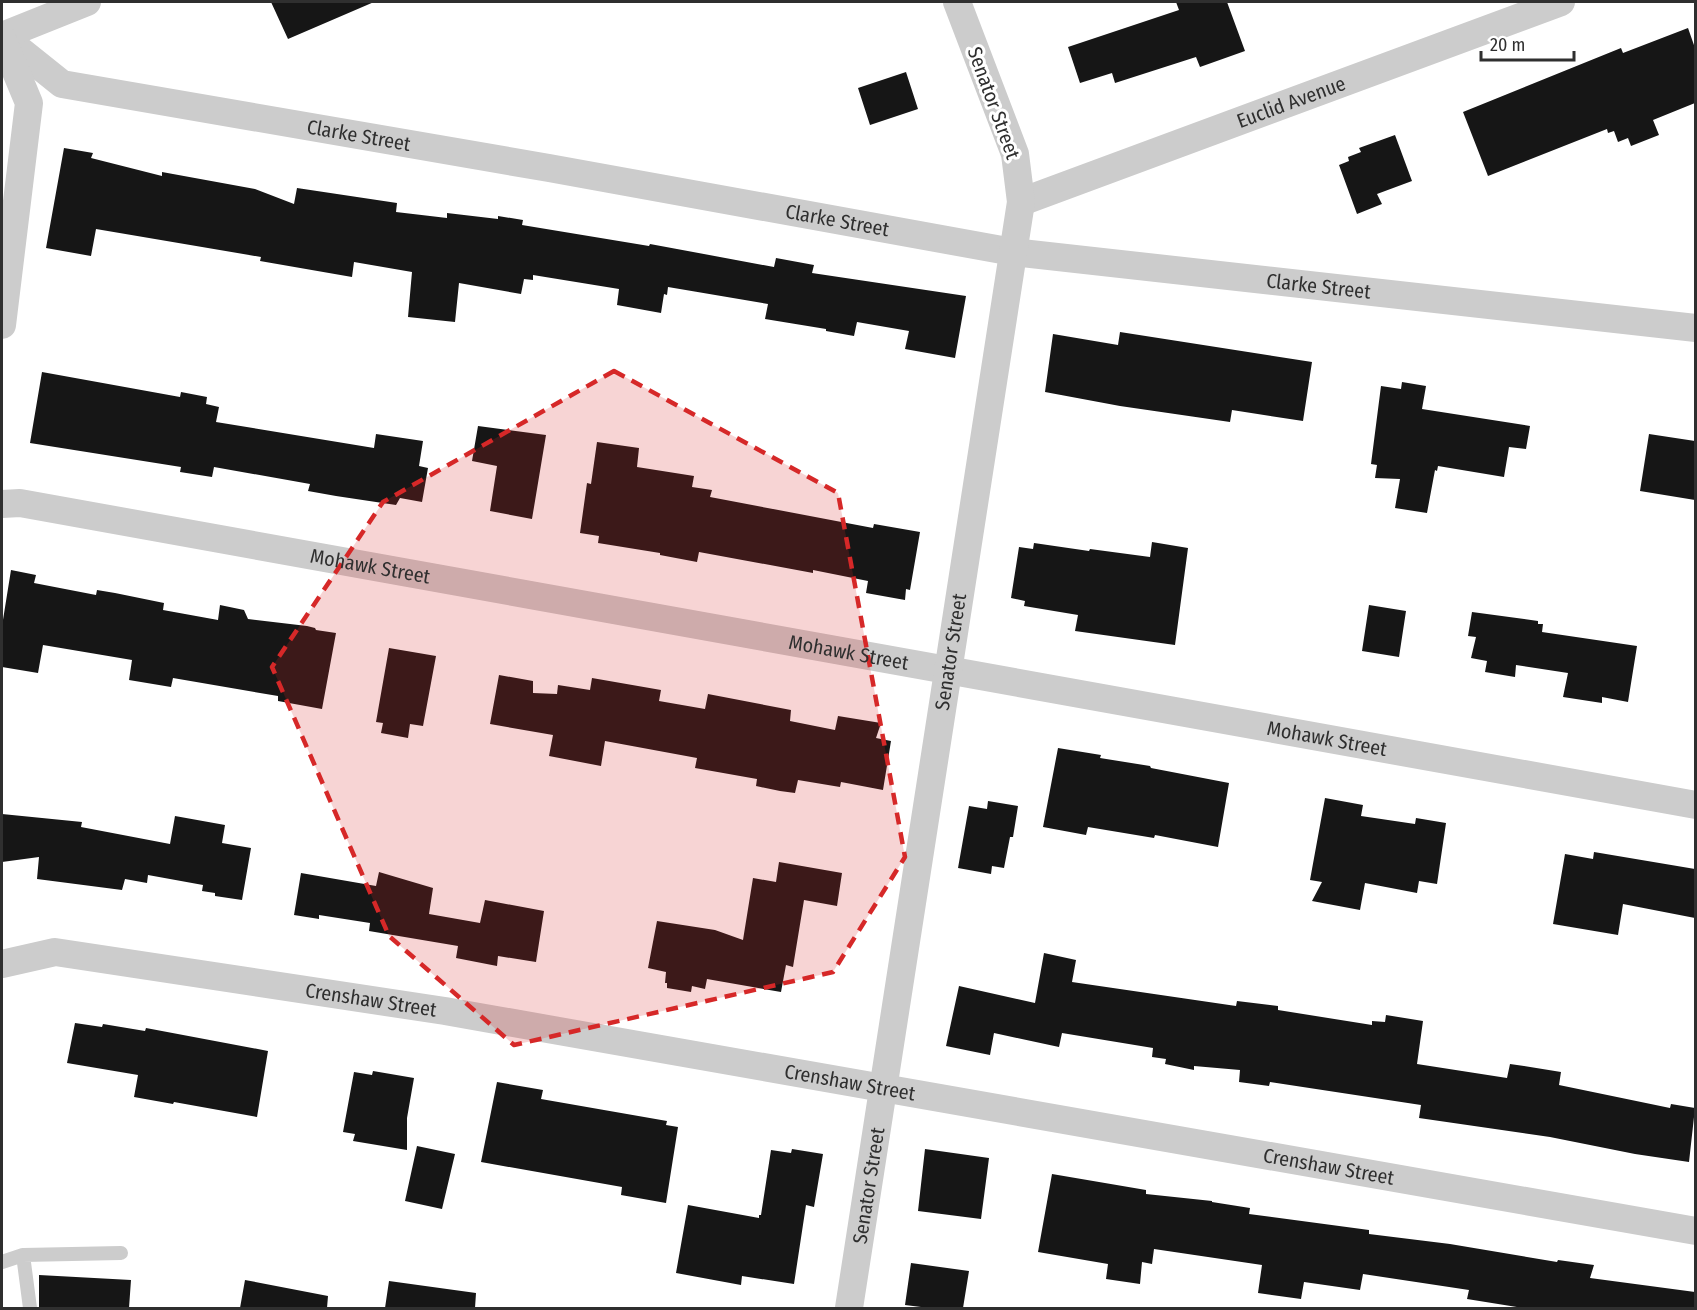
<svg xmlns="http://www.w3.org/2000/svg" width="1697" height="1310" font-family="'Fira Sans Condensed',sans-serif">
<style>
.building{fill:#161616}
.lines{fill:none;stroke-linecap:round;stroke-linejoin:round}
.service{stroke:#ccc;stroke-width:14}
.minor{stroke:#ccc;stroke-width:28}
.marked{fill:#d62828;fill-opacity:0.2;stroke:#d62828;stroke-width:4.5;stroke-dasharray:12 8;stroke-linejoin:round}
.labels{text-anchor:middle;stroke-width:6;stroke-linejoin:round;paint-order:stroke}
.street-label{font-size:20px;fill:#2f2f2f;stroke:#fff}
</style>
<rect width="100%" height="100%" fill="#fff"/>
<!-- building -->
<path class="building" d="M 271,2 L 374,2 L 288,39 Z
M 1176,2 L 1227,2 L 1245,51 L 1200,67 L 1196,57 L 1115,83 L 1112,73 L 1080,83 L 1068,47 L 1179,10 Z
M 1688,28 L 1695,48 L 1695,103 L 1653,120 L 1659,135 L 1631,146 L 1628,138 L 1618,142 L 1614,131 L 1608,133 L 1607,129 L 1488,176 L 1463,112 L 1621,48 L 1623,53 Z
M 906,72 L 918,109 L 870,125 L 858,88 Z
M 1395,135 L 1412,181 L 1377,194 L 1382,204 L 1357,214 L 1339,165 L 1349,161 L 1348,157 L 1361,152 L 1359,148 Z
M 64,148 L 93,153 L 91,158 L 162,176 L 162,172 L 255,189 L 294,204 L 297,188 L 397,203 L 396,212 L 447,218 L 447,213 L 498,219 L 498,216 L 523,220 L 522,225 L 649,246 L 650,244 L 774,267 L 776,258 L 814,265 L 812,273 L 966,296 L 955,358 L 905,349 L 909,331 L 857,322 L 854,336 L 826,331 L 826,329 L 765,319 L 768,304 L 668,287 L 667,295 L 664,294 L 661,313 L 617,305 L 619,289 L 533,275 L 533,280 L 524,279 L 521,294 L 459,283 L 455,322 L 408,317 L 412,272 L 354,262 L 352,277 L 260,261 L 261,257 L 96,229 L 91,256 L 46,248 Z
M 1120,332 L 1312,362 L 1303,421 L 1232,410 L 1230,422 L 1120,406 L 1045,392 L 1053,334 L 1118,345 Z
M 42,372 L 180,397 L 181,392 L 207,397 L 206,404 L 219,407 L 216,422 L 374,448 L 376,434 L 423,441 L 419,466 L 428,468 L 422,502 L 400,498 L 396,505 L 336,496 L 308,491 L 310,484 L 214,467 L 212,477 L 180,472 L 181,467 L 30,443 Z
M 1402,382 L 1426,386 L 1422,409 L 1530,426 L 1526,449 L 1509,447 L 1504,477 L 1438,466 L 1437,471 L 1435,470 L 1427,513 L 1395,508 L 1400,479 L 1375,478 L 1377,465 L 1371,464 L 1381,386 L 1401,389 Z
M 478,426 L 546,435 L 532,519 L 490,511 L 497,466 L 472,461 Z
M 1649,434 L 1695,441 L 1695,500 L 1640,491 Z
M 597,442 L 639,448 L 637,467 L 694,476 L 692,487 L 712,490 L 710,497 L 873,528 L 874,524 L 920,532 L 910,590 L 906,589 L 905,600 L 866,593 L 868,581 L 813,570 L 813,573 L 699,552 L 697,562 L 660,555 L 660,553 L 598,543 L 599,536 L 580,533 L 587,483 L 591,484 Z
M 1152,542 L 1188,548 L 1175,645 L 1075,631 L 1078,615 L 1024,606 L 1025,601 L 1011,598 L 1019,547 L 1033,549 L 1034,543 L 1089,551 L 1090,549 L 1150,557 Z
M 11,570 L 36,575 L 34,583 L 96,595 L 97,590 L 115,593 L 164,603 L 163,610 L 218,620 L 220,605 L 244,610 L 248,619 L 307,626 L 315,628 L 316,630 L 336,633 L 322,709 L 278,701 L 278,696 L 173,678 L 171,687 L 129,680 L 132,660 L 43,645 L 38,673 L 2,667 L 2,626 Z
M 1369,605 L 1406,611 L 1399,657 L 1362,651 Z
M 1472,612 L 1538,621 L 1538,624 L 1543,624 L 1542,632 L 1637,646 L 1628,702 L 1602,697 L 1602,703 L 1563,697 L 1568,673 L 1516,665 L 1515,677 L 1485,672 L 1487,661 L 1471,658 L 1476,637 L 1468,636 Z
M 389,648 L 436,656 L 423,726 L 410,724 L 408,738 L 381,733 L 383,723 L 376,722 Z
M 499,675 L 533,681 L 533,693 L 557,694 L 558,685 L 590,690 L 592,678 L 661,690 L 659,701 L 705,709 L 708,694 L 791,710 L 790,721 L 835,730 L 838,716 L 881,723 L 876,738 L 891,741 L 883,790 L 841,782 L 840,787 L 798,780 L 795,793 L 780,791 L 756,786 L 757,779 L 695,768 L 697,758 L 605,741 L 601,766 L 549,756 L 553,735 L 490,724 Z
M 1058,748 L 1101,755 L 1100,758 L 1150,766 L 1151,768 L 1229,783 L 1218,847 L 1155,835 L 1154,838 L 1088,827 L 1086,835 L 1043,827 Z
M 1325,798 L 1363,805 L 1361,816 L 1415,824 L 1416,818 L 1446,823 L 1437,884 L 1419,881 L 1417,893 L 1365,883 L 1360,910 L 1312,901 L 1322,882 L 1310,880 Z
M 988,801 L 1018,806 L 1013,837 L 1010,837 L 1004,868 L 992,866 L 991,874 L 958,868 L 969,806 L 987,809 Z
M 2,814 L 82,822 L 81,827 L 170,844 L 175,816 L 225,825 L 222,843 L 251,848 L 242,900 L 215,896 L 215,893 L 202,891 L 203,885 L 148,875 L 147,883 L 125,879 L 122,890 L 37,879 L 39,857 L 2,862 Z
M 1594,852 L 1695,869 L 1695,918 L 1623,904 L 1618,935 L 1553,924 L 1565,854 L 1593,859 Z
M 779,862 L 842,873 L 837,906 L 804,900 L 793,967 L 786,965 L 781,992 L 707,979 L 705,989 L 692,986 L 691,992 L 667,988 L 667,983 L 665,983 L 666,972 L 648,968 L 657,921 L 715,930 L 743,940 L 753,878 L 776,882 Z
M 379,872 L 433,888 L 429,914 L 480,923 L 485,900 L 544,911 L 536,962 L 498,956 L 497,966 L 456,958 L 458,946 L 369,931 L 370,923 L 319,915 L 319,919 L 294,915 L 301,873 L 376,886 Z
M 1044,953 L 1076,960 L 1072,982 L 1236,1006 L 1237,1001 L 1278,1006 L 1278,1010 L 1372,1025 L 1372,1021 L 1385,1022 L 1386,1015 L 1423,1021 L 1417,1064 L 1507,1078 L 1510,1064 L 1524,1066 L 1561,1072 L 1559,1085 L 1670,1108 L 1671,1104 L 1695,1108 L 1689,1162 L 1635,1154 L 1550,1137 L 1419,1118 L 1421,1105 L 1270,1082 L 1269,1086 L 1239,1082 L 1240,1070 L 1194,1066 L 1194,1070 L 1165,1064 L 1166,1059 L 1152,1057 L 1153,1048 L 1062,1033 L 1059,1047 L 994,1033 L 990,1055 L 946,1046 L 959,986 L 1035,1003 Z
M 75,1023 L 102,1027 L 103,1024 L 145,1031 L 146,1028 L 268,1051 L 257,1117 L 174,1102 L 173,1104 L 134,1097 L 138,1075 L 67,1063 Z
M 373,1071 L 414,1078 L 407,1118 L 407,1150 L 353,1141 L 355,1134 L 343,1132 L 354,1072 L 372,1075 Z
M 497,1082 L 543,1090 L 541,1099 L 667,1121 L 666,1125 L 678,1127 L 666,1203 L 621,1195 L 622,1187 L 481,1162 Z
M 417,1146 L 455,1154 L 442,1209 L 405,1201 Z
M 792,1149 L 823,1154 L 814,1207 L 806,1205 L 794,1284 L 742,1276 L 741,1285 L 676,1273 L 688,1205 L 759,1218 L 759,1215 L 761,1215 L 771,1150 L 791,1153 Z
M 925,1149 L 989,1158 L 981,1219 L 918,1211 Z
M 1052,1174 L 1146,1190 L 1146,1194 L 1212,1201 L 1212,1202 L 1250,1208 L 1249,1214 L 1369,1230 L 1369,1234 L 1450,1244 L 1557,1262 L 1558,1260 L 1594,1265 L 1590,1278 L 1695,1292 L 1695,1308 L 1523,1308 L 1467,1299 L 1469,1290 L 1363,1274 L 1360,1290 L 1304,1282 L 1301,1299 L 1258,1293 L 1262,1265 L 1154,1249 L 1152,1264 L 1142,1262 L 1140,1284 L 1106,1279 L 1108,1264 L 1038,1252 Z
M 911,1263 L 969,1271 L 963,1308 L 929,1308 L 905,1305 Z
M 39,1275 L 131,1280 L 129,1308 L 39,1308 Z
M 245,1280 L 328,1296 L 327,1308 L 240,1308 Z
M 389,1281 L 476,1293 L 475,1308 L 385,1308 Z"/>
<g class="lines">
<!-- service -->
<path class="service" d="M 23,1255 L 30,1308
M 2,1262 L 23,1255 L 121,1253"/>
<!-- minor -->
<g class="minor">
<path id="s1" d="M 2,36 L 62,84 L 549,168 L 1013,252 L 1696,328"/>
<path d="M 2,36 L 87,2"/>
<path id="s2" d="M 1021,202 L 1561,2"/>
<path d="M 2,325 L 29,103 L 2,38"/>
<path id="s3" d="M 2,504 L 20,503 L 1696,805"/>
<path id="s4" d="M 2,964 L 55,952 L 445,1011 L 1696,1231"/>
<path id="s5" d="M 849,1308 C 908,940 961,571 1021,202 L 1015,154 L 957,2"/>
</g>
</g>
<!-- marked area -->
<path class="marked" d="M 614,371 L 838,493 L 905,857 L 833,972 L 514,1045 L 389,936 L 272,667 L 383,502 Z"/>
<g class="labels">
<!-- street labels -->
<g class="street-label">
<text dy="7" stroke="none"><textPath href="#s2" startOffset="288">Euclid Avenue</textPath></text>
<text transform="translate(994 103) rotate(70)" y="7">Senator Street</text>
<text dy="7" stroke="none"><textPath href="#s1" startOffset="378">Clarke Street</textPath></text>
<text dy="7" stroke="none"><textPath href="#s1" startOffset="864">Clarke Street</textPath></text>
<text dy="7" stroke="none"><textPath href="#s1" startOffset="1350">Clarke Street</textPath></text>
<text dy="7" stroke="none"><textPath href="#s3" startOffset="374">Mohawk Street</textPath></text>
<text dy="7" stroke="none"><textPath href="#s5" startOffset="664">Senator Street</textPath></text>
<text dy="7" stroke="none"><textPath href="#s3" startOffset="860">Mohawk Street</textPath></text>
<text dy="7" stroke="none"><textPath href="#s3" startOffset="1346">Mohawk Street</textPath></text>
<text dy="7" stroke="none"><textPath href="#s4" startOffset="374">Crenshaw Street</textPath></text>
<text dy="7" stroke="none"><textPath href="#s4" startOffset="860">Crenshaw Street</textPath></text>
<text dy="7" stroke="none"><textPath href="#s4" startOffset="1346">Crenshaw Street</textPath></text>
<text dy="7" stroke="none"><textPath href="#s5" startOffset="124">Senator Street</textPath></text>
</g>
</g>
<!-- border -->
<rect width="1697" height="1310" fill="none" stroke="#2f2f2f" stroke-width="6"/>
<!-- scale -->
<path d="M1481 51v9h93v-9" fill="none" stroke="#2f2f2f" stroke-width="3"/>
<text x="1490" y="51" font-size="18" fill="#2f2f2f" stroke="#ffffff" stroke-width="4.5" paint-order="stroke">20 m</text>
</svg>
